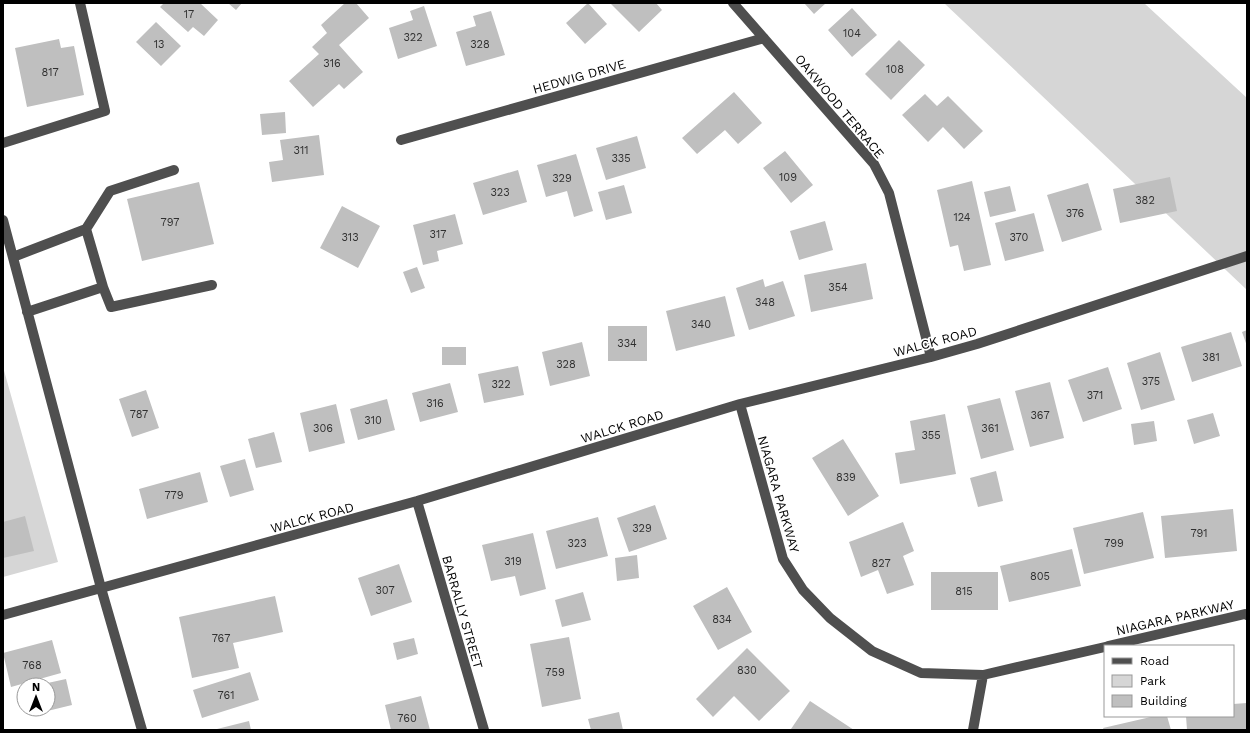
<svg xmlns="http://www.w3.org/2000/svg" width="1250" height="733" font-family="'Work Sans',sans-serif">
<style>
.green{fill:#d6d6d6}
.building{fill:#bfbfbf}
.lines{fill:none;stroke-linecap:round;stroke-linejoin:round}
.minor{stroke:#4f4f4f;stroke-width:10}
.labels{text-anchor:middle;stroke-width:3.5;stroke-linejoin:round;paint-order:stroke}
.number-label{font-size:11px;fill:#303030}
.street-label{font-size:13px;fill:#000;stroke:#fff}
</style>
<rect width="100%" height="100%" fill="#fff"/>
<!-- green -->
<path class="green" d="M 944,3 L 1144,3 L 1247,98 L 1247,290 Z
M 3,367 L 58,562 L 3,577 Z"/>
<!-- building -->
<path class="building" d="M 164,3 L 200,3 L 218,20 L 204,36 L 193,27 L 188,32 L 160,7 Z
M 228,3 L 242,3 L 236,10 Z
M 345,3 L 356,3 L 369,18 L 339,45 L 363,72 L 344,89 L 339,84 L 313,107 L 289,81 L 319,54 L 312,47 L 327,33 L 321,25 Z
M 588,3 L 607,24 L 585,44 L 566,23 Z
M 610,3 L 656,3 L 662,10 L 639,32 Z
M 804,3 L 826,3 L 814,14 Z
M 424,6 L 437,46 L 398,59 L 389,28 L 413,20 L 410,11 Z
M 852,8 L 877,35 L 852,57 L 828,30 Z
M 491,11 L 505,55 L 466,66 L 456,32 L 476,26 L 473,16 Z
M 156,22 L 181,46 L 161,66 L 136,42 Z
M 59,39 L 61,48 L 74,46 L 84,95 L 27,107 L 15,48 Z
M 899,40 L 925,65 L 891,100 L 865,74 Z
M 734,92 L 762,123 L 738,144 L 725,130 L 697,154 L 682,138 Z
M 925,94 L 937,106 L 948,96 L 983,131 L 964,149 L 943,127 L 928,142 L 902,115 Z
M 285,112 L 286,133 L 262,135 L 260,114 Z
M 319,135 L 324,175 L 272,182 L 269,162 L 283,160 L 280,140 Z
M 637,136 L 646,168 L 606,180 L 596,148 Z
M 785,151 L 813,185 L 791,203 L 763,168 Z
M 576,154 L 593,211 L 574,217 L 567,191 L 546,197 L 537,165 Z
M 518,170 L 527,202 L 483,215 L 473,183 Z
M 1170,177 L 1177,211 L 1120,223 L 1113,189 Z
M 972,181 L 991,265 L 964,271 L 958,245 L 950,247 L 937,190 Z
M 199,182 L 214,244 L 142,261 L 127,199 Z
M 1088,183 L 1102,230 L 1062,242 L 1047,195 Z
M 624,185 L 632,213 L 606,220 L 598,192 Z
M 1010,186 L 1016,211 L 990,217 L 984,192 Z
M 342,206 L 380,226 L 358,268 L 320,248 Z
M 1034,213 L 1044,251 L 1005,261 L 995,223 Z
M 455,214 L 463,244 L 437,251 L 439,261 L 423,265 L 413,225 Z
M 825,221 L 833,250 L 799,260 L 790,231 Z
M 866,263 L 873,299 L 811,312 L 804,275 Z
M 417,267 L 425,288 L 411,293 L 403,272 Z
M 763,279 L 765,287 L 783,281 L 795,316 L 749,330 L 736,288 Z
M 725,296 L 735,336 L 676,351 L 666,311 Z
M 608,326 L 647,326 L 647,361 L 608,361 Z
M 1247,330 L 1247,346 L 1242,332 Z
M 1231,332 L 1242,366 L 1192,382 L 1181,347 Z
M 582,342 L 590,376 L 550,386 L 542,352 Z
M 442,347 L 466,347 L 466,365 L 442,365 Z
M 1160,352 L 1175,400 L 1141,410 L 1127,363 Z
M 518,366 L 524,395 L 484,403 L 478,374 Z
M 1108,367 L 1122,409 L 1083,422 L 1068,380 Z
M 1050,382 L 1064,438 L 1030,447 L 1015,391 Z
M 450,383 L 458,412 L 420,422 L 412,393 Z
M 146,390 L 159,428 L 132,437 L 119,399 Z
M 1000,398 L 1014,450 L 981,459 L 967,406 Z
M 387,399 L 395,430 L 358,440 L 350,409 Z
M 336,404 L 345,443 L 309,452 L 300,413 Z
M 1213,413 L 1220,436 L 1194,444 L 1187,420 Z
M 945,414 L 956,474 L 900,484 L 895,453 L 915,450 L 910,421 Z
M 1154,421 L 1157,441 L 1134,445 L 1131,424 Z
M 274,432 L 282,462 L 256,468 L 248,439 Z
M 843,439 L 879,496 L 848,516 L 812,458 Z
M 245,459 L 254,490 L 230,497 L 220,466 Z
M 996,471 L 1003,501 L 978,507 L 970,478 Z
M 200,472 L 208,502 L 147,519 L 139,489 Z
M 655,505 L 667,539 L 629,552 L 617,518 Z
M 1233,509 L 1237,551 L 1165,558 L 1161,516 Z
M 1143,512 L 1154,558 L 1084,574 L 1073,528 Z
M 25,516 L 34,551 L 3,558 L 3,522 Z
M 598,517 L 608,556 L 556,569 L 546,531 Z
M 903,522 L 914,551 L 903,556 L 914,585 L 887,594 L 878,570 L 861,577 L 849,542 Z
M 533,533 L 546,589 L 520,596 L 515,576 L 491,581 L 482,545 Z
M 1072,549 L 1081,586 L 1009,602 L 1000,566 Z
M 637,555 L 639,578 L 617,581 L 615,558 Z
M 399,564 L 412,602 L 371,616 L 358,578 Z
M 931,572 L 998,572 L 998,610 L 931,610 Z
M 727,587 L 752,632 L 718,650 L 693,606 Z
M 583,592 L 591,620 L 562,627 L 555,600 Z
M 275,596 L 283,632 L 233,643 L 239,668 L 192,678 L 179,617 Z
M 569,637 L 581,699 L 542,707 L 530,644 Z
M 414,638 L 418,654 L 397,660 L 393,643 Z
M 52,640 L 61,673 L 11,687 L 3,653 Z
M 747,648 L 790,691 L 759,721 L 734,696 L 713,717 L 696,699 Z
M 250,672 L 259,700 L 202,718 L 193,690 Z
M 66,679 L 72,705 L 31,715 L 29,709 L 48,709 L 48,685 L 43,684 Z
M 421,696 L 430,730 L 391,730 L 385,705 Z
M 810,701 L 854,730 L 793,730 L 791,729 Z
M 1247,703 L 1247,730 L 1187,730 L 1186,716 L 1233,716 L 1233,704 Z
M 619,712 L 623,730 L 591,730 L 588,719 Z
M 1155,716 L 1167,716 L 1171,730 L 1104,730 L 1103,728 Z
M 249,721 L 251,730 L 217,730 L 217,729 Z"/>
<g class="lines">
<!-- minor -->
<path class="minor" d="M 733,3 L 874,164 L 889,193 L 931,357
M 401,140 L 764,38
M 3,143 L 105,111 L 80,3
M 3,220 L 101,588 L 142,730
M 86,229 L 110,191 L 174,170
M 13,257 L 86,229 L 103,287 L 27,312
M 103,287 L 111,307 L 212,285
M 740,404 L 783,559 L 803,590 L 830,618 L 872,651 L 921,673 L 983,675 L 1105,647
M 417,501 L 484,730
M 3,615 L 417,501 L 740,404 L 931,357 L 977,344 L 1247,256
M 1108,646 L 1245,614 L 1247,615
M 973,730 L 983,675"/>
</g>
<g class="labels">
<!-- number labels -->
<g class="number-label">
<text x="189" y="18">17</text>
<text x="852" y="37">104</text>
<text x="413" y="41">322</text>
<text x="159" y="48">13</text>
<text x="480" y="48">328</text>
<text x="332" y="67">316</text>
<text x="895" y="73">108</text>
<text x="50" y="76">817</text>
<text x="301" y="154">311</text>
<text x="621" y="162">335</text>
<text x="788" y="181">109</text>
<text x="562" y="182">329</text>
<text x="500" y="196">323</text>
<text x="1145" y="204">382</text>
<text x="1075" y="217">376</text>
<text x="962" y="221">124</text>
<text x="170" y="226">797</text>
<text x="438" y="238">317</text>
<text x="350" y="241">313</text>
<text x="1019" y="241">370</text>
<text x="838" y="291">354</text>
<text x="765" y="306">348</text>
<text x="701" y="328">340</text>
<text x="627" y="347">334</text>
<text x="1211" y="361">381</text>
<text x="566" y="368">328</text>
<text x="1151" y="385">375</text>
<text x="501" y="388">322</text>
<text x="1095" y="399">371</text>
<text x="435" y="407">316</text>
<text x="139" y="418">787</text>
<text x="1040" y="419">367</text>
<text x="373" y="424">310</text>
<text x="323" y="432">306</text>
<text x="990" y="432">361</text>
<text x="931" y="439">355</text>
<text x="846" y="481">839</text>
<text x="174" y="499">779</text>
<text x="642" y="532">329</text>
<text x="1199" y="537">791</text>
<text x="577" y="547">323</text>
<text x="1114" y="547">799</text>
<text x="513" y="565">319</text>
<text x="881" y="567">827</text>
<text x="1040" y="580">805</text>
<text x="385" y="594">307</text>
<text x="964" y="595">815</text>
<text x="722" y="623">834</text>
<text x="221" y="642">767</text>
<text x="32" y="669">768</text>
<text x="747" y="674">830</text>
<text x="555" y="676">759</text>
<text x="226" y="699">761</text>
<text x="407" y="722">760</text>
</g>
<!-- street labels -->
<g class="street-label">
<text transform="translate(579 76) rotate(-16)" y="5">HEDWIG DRIVE</text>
<text transform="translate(840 106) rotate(50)" y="5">OAKWOOD TERRACE</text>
<text transform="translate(935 341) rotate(-15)" y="5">WALCK ROAD</text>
<text transform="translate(622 426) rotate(-17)" y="5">WALCK ROAD</text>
<text transform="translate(779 494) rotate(74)" y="5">NIAGARA PARKWAY</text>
<text transform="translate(312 517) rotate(-15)" y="5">WALCK ROAD</text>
<text transform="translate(463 612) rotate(74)" y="5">BARRALLY STREET</text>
<text transform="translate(1175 617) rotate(-13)" y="5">NIAGARA PARKWAY</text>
</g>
</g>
<!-- border -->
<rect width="1250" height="733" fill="none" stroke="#000000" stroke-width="8"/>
<!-- legend -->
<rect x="1104" y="645" width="130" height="72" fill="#ffffff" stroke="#999999"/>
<rect x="1112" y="658" width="20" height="6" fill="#4f4f4f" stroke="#999999"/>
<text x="1140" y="665" font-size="12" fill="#000000">Road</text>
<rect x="1112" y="675" width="20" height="12" fill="#d6d6d6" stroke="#999999"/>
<text x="1140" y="685" font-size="12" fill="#000000">Park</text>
<rect x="1112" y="695" width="20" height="12" fill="#bfbfbf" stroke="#999999"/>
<text x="1140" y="705" font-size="12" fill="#000000">Building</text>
<!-- north arrow -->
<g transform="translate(36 697)"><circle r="19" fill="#ffffff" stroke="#999999"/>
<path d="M0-3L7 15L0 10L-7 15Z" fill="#000000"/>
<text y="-6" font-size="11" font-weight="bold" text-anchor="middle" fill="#000000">N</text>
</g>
</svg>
